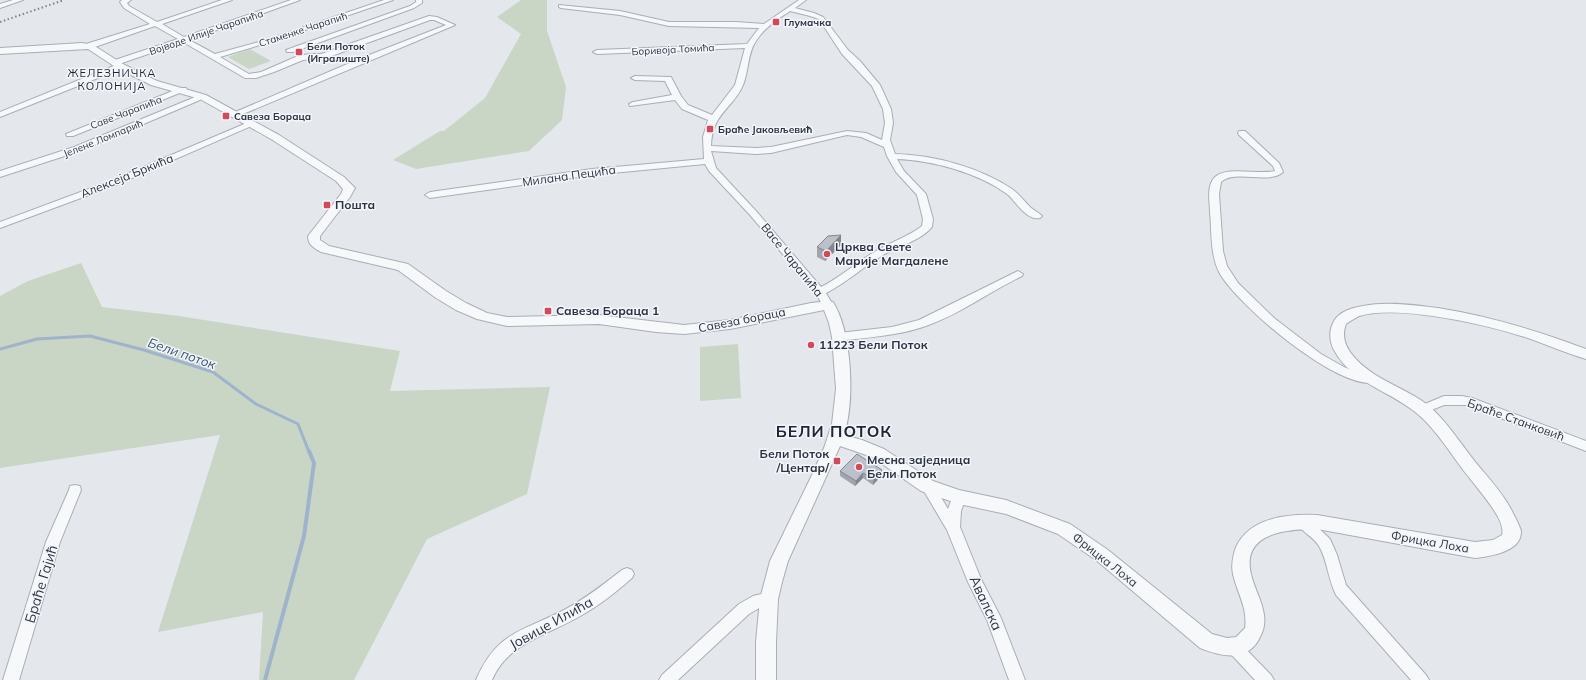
<svg xmlns="http://www.w3.org/2000/svg" width="1586" height="680" font-family="Mulish,sans-serif">
<style>
.green{fill:#c9d6c5}
.lines{fill:none;stroke-linecap:round;stroke-linejoin:round}
.stream-far1{stroke:#9fb4cc;stroke-width:3}
.stream{stroke:#9fb4cc;stroke-width:4}
.minor-casing{stroke:#a9aeb7;stroke-width:2}
.tertiary-casing{stroke:#a9aeb7;stroke-width:2}
.minor{fill:#f7f8fa;fill-rule:evenodd}
.tertiary{fill:#f7f8fa;fill-rule:evenodd}
.rail{stroke:#7d8696;stroke-width:2;stroke-dasharray:1.5 2.5;stroke-linecap:butt}
.wall{fill:#a1a5ae}
.shaded-wall{fill:#83868d}
.building{fill:#bbc0ca;stroke:#83868d}
.poi-dot{fill:#d1495b;stroke:#f4f6f9;stroke-width:1.5}
.labels{text-anchor:middle;stroke-width:3;stroke-linejoin:round;paint-order:stroke}
.far-poi-label{font-size:10px;font-weight:bold;fill:#2b3445;stroke:#f4f6f9;text-anchor:start}
.far-street-label{font-size:10px;fill:#2b3445;stroke:#f4f6f9}
.far-neighbourhood-label{font-size:11px;letter-spacing:1px;fill:#1d2536;stroke:#f4f6f9}
.street-label{font-size:12px;fill:#2b3445;stroke:#f4f6f9}
.poi-label{font-size:12px;font-weight:bold;fill:#2b3445;stroke:#f4f6f9;text-anchor:start}
.water-label{font-size:13px;font-style:italic;fill:#34527a;stroke:#f4f6f9}
.near-street-label{font-size:14px;fill:#2b3445;stroke:#f4f6f9}
.district-label{font-size:16px;font-weight:bold;letter-spacing:1px;fill:#1d2536;stroke:#f4f6f9}
</style>
<rect width="100%" height="100%" fill="#e4e7ec"/>
<!-- green -->
<path class="green" d="M 521,0 L 547,0 L 547,31 L 566,87 L 562,120 L 529,151 L 416,169 L 393,160 L 440,131 L 444,131 L 485,98 L 521,34 L 497,17 Z
M 250,49 L 271,61 L 249,69 L 228,57 Z
M 81,263 L 102,307 L 179,316 L 400,351 L 390,391 L 550,387 L 527,494 L 427,539 L 354,680 L 259,680 L 263,612 L 158,632 L 220,435 L 0,468 L 0,296 L 28,281 Z
M 738,344 L 741,398 L 700,401 L 700,347 Z"/>
<g class="lines">
<!-- stream-far1 -->
<path class="stream-far1" d="M 0,349 L 37,339 L 90,336 L 144,350 L 213,372 L 256,404 L 298,424 L 309,452"/>
<!-- stream -->
<path class="stream" d="M 265,680 L 304,536 L 314,463 L 309,451"/>
<!-- minor casing -->
<g class="minor-casing">
<path id="minor" d="M 13,0 L 23,0 L 0,8 L 0,4 Z
M 122,0 L 131,0 L 127,3 L 129,6 L 157,22 L 222,0 L 232,0 L 162,24 L 184,37 L 291,0 L 300,0 L 189,40 L 215,54 L 266,40 L 384,0 L 393,0 L 270,42 L 220,57 L 249,74 L 261,72 L 298,56 L 310,54 L 321,54 L 429,16 L 437,17 L 455,25 L 236,117 L 232,115 L 233,113 L 359,59 L 446,25 L 434,20 L 430,20 L 326,58 L 303,60 L 274,72 L 256,78 L 245,78 L 183,42 L 119,64 L 123,64 L 123,68 L 0,117 L 0,112 L 116,65 L 112,65 L 112,61 L 178,39 L 155,26 L 92,48 L 86,48 L 86,44 L 150,24 L 124,8 L 120,2 Z
M 416,0 L 422,0 L 422,3 L 414,8 L 293,52 L 287,52 L 286,50 L 410,6 L 416,2 Z
M 799,0 L 806,0 L 795,8 L 814,13 L 823,17 L 848,50 L 860,61 L 880,85 L 891,109 L 893,123 L 890,140 L 895,154 C 934,155 979,167 1012,189 C 1019,194 1024,201 1030,207 C 1033,210 1038,212 1042,216 L 1040,218 C 1026,221 1016,201 1007,194 C 979,173 931,160 897,159 L 904,171 L 926,194 L 933,219 L 932,227 C 920,241 898,246 883,255 C 863,267 846,283 826,293 L 833,305 L 832,307 L 824,307 L 816,294 L 750,215 L 709,171 L 705,164 L 592,175 L 430,198 L 425,195 L 430,192 L 592,169 L 704,159 L 703,137 L 708,120 L 682,109 L 675,100 L 630,106 L 629,104 L 633,102 L 672,95 L 665,81 L 635,80 L 631,78 L 635,76 L 671,77 L 681,96 L 688,105 L 712,115 L 735,85 L 745,48 L 597,54 L 593,52 L 597,50 L 747,44 L 759,28 L 669,26 L 620,15 L 561,8 L 559,7 L 559,5 L 620,11 L 669,22 L 736,22 L 764,24 ZM 790,11 L 810,16 L 819,19 L 842,54 L 872,86 L 883,109 L 885,123 L 882,140 L 866,133 L 847,131 L 771,147 L 756,148 L 711,146 C 712,113 732,110 743,85 C 749,71 747,54 756,41 C 764,28 778,19 790,11 ZM 847,135 L 861,137 L 884,147 L 887,156 L 896,172 L 917,195 L 923,219 L 922,226 C 908,237 891,242 876,251 C 857,262 841,277 821,287 L 756,211 L 716,168 L 711,151 L 756,154 L 771,153 Z
M 180,88 L 186,88 L 187,90 L 73,136 L 67,136 L 66,134 Z
M 200,95 L 203,95 L 207,97 L 80,151 L 0,177 L 0,171 L 74,147 Z
M 249,122 L 255,122 L 256,124 L 116,185 L 0,228 L 0,222 L 110,181 Z
M 1239,131 L 1245,131 L 1279,163 L 1283,172 C 1270,185 1235,169 1221,182 L 1219,194 L 1223,251 L 1227,266 L 1238,283 L 1274,318 L 1321,354 L 1344,367 L 1360,374 L 1376,376 L 1378,379 L 1376,382 C 1340,393 1235,303 1219,272 C 1210,254 1212,232 1210,212 C 1210,202 1206,186 1215,177 C 1227,166 1260,175 1275,171 L 1273,166 L 1239,135 L 1238,133 Z
M 1018,271 L 1023,274 L 1022,276 C 989,292 960,314 926,326 C 898,336 868,337 839,341 L 835,340 L 834,337 L 835,334 L 839,333 L 892,327 L 919,320 Z
M 1444,396 L 1462,396 L 1472,398 L 1586,441 L 1586,451 L 1467,405 L 1444,405 L 1424,413 L 1420,412 L 1418,409 L 1420,406 Z
M 927,481 L 932,482 L 948,509 L 954,493 L 959,492 L 964,493 L 966,497 L 961,511 L 960,527 L 981,579 L 1001,618 L 1025,680 L 1009,680 L 987,620 L 968,582 L 947,530 L 921,486 L 922,482 Z
M 75,485 L 80,486 L 81,490 L 60,542 L 19,680 L 3,680 L 46,542 L 69,490 L 70,486 Z
M 1302,515 L 1307,517 L 1330,539 L 1337,555 L 1346,585 L 1426,675 L 1429,680 L 1411,680 L 1336,595 C 1328,579 1327,559 1319,546 C 1313,536 1301,532 1295,521 L 1297,517 Z
M 627,568 L 632,570 L 634,574 L 632,578 C 616,592 600,605 582,615 C 549,635 508,642 492,680 L 476,680 C 497,631 522,632 564,610 C 585,599 604,584 622,570 Z
M 769,592 L 774,594 L 776,599 L 774,604 L 761,607 L 749,614 L 678,680 L 659,680 L 662,675 L 739,604 L 753,596 Z
M 1234,640 L 1239,642 L 1271,675 L 1274,680 L 1255,680 L 1229,652 L 1226,647 L 1229,642 Z"/>
</g>
<!-- tertiary casing -->
<g class="tertiary-casing">
<path id="tertiary" d="M 82,43 L 93,45 L 123,64 L 157,81 L 206,95 L 279,135 L 344,177 L 355,188 L 350,197 L 320,236 L 320,240 L 329,246 L 408,264 L 446,291 L 466,303 L 487,313 L 507,317 L 599,315 L 684,325 L 730,320 L 811,303 L 828,301 L 833,302 C 852,332 855,401 844,435 L 862,440 L 884,449 L 933,481 L 959,490 L 1006,500 L 1070,524 L 1108,550 L 1212,634 L 1227,638 L 1236,637 L 1245,628 C 1248,608 1237,593 1233,574 C 1231,565 1233,556 1236,547 C 1250,517 1288,514 1317,515 L 1475,542 L 1493,540 L 1502,535 C 1504,528 1499,518 1495,512 C 1488,500 1477,488 1468,476 C 1452,456 1435,427 1414,411 C 1387,390 1351,382 1334,350 C 1329,340 1329,330 1334,321 C 1340,311 1352,308 1363,306 C 1387,301 1413,305 1438,308 C 1489,316 1538,331 1586,349 L 1586,359 C 1566,353 1548,345 1528,338 C 1488,325 1399,304 1359,316 C 1355,318 1350,321 1346,324 C 1341,337 1346,348 1354,357 C 1373,379 1403,387 1425,403 C 1445,418 1460,443 1476,463 C 1487,476 1499,489 1508,504 C 1511,509 1520,526 1521,531 C 1522,552 1490,556 1475,558 L 1317,529 C 1288,529 1241,532 1251,574 C 1254,588 1262,600 1264,615 C 1265,622 1264,629 1261,635 C 1249,663 1223,657 1200,648 L 1096,560 L 1058,534 L 1006,514 L 959,504 L 921,491 L 872,457 L 840,446 L 788,561 L 782,582 L 778,599 L 776,642 L 776,680 L 756,680 L 756,642 L 760,599 L 770,561 L 812,475 L 824,448 L 832,424 L 836,389 L 832,337 L 829,323 L 824,310 L 730,329 L 684,334 L 656,332 L 599,324 L 507,326 L 477,319 L 456,310 L 436,298 L 398,270 L 321,252 C 313,247 308,245 308,236 L 341,194 L 343,189 L 336,181 L 271,139 L 200,99 L 151,85 L 117,68 L 88,49 L 0,54 L 0,48 Z"/>
</g>
<!-- minor -->
<use href="#minor" class="minor"/>
<!-- tertiary -->
<use href="#tertiary" class="tertiary"/>
<!-- rail -->
<path class="rail" d="M 0,22 L 64,0"/>
</g>
<!-- wall -->
<path class="wall" d="M 841,235 L 841,245 L 825,261 L 817,257 L 817,247 Z
M 840,471 L 882,475 L 873,485 L 863,478 L 855,486 L 840,476 Z"/>
<!-- shaded-wall -->
<path class="shaded-wall" d="M 841,235 L 841,245 L 825,261 L 826,251 Z
M 882,470 L 882,475 L 873,485 L 874,479 Z
M 863,473 L 863,478 L 855,486 L 856,481 Z"/>
<!-- building -->
<path class="building" d="M 841,235 L 826,251 L 817,247 L 828,236 Z
M 857,454 L 882,470 L 874,479 L 863,473 L 856,481 L 840,471 Z"/>
<!-- markers -->
<g class="poi-dot">
<rect x="772" y="18" width="8" height="8" rx="2"/>
<rect x="295" y="48" width="8" height="8" rx="2"/>
<rect x="222" y="112" width="8" height="8" rx="2"/>
<rect x="706" y="125" width="8" height="8" rx="2"/>
<rect x="323" y="201" width="8" height="8" rx="2"/>
<circle cx="827" cy="254" r="4"/>
<rect x="544" y="307" width="8" height="8" rx="2"/>
<circle cx="811" cy="345" r="4"/>
<rect x="833" y="457" width="8" height="8" rx="2"/>
<circle cx="859" cy="467" r="4"/>
</g>
<g class="labels">
<!-- far-poi labels -->
<g class="far-poi-label">
<text x="784" y="26">Глумачка</text>
<text x="307" y="50">Бели Поток<tspan x="307" dy="12">(Игралиште)</tspan></text>
<text x="234" y="120">Савеза Бораца</text>
<text x="718" y="133">Браће Јаковљевић</text>
</g>
<!-- far-street labels -->
<g class="far-street-label">
<text transform="translate(303 29) rotate(-18)" y="4">Стаменке Чарапић</text>
<text transform="translate(206 32) rotate(-19)" y="4">Војводе Илије Чарапића</text>
<text transform="translate(673 49) rotate(-3)" y="4">Боривоја Томића</text>
<text transform="translate(126 112) rotate(-21)" y="4">Саве Чарапића</text>
<text transform="translate(103 138) rotate(-22)" y="4">Јелене Ломпарић</text>
</g>
<!-- far-neighbourhood labels -->
<g class="far-neighbourhood-label">
<text x="112" y="77">ЖЕЛЕЗНИЧКА<tspan x="112" dy="13">КОЛОНИЈА</tspan></text>
</g>
<!-- street labels -->
<g class="street-label">
<text transform="translate(127 176) rotate(-22)" y="4">Алексеја Бркића</text>
<text transform="translate(569 176) rotate(-8)" y="4">Милана Пецића</text>
<text transform="translate(792 260) rotate(51)" y="4">Васе Чарапића</text>
<text transform="translate(742 320) rotate(-11)" y="4">Савеза бораца</text>
<text transform="translate(1516 420) rotate(20)" y="4">Браће Станковић</text>
<text transform="translate(1430 542) rotate(10)" y="4">Фрицка Лоха</text>
<text transform="translate(1105 560) rotate(38)" y="4">Фрицка Лоха</text>
</g>
<!-- poi labels -->
<g class="poi-label">
<text x="335" y="209">Пошта</text>
<text x="835" y="251">Црква Свете<tspan x="835" dy="14">Марије Магдалене</tspan></text>
<text x="556" y="315">Савеза Бораца 1</text>
<text x="819" y="349">11223 Бели Поток</text>
<text x="829" y="458" text-anchor="end">Бели Поток<tspan x="829" dy="14">/Центар/</tspan></text>
<text x="867" y="464">Месна заједница<tspan x="867" dy="14">Бели Поток</tspan></text>
</g>
<!-- water labels -->
<g class="water-label">
<text transform="translate(182 353) rotate(19)" y="5">Бели поток</text>
</g>
<!-- near-street labels -->
<g class="near-street-label">
<text transform="translate(41 584) rotate(-73)" y="5">Браће Гајић</text>
<text transform="translate(986 603) rotate(65)" y="5">Авалска</text>
<text transform="translate(551 623) rotate(-29)" y="5">Јовице Илића</text>
</g>
<!-- district labels -->
<g class="district-label">
<text x="834" y="437">БЕЛИ ПОТОК</text>
</g>
</g>
</svg>
